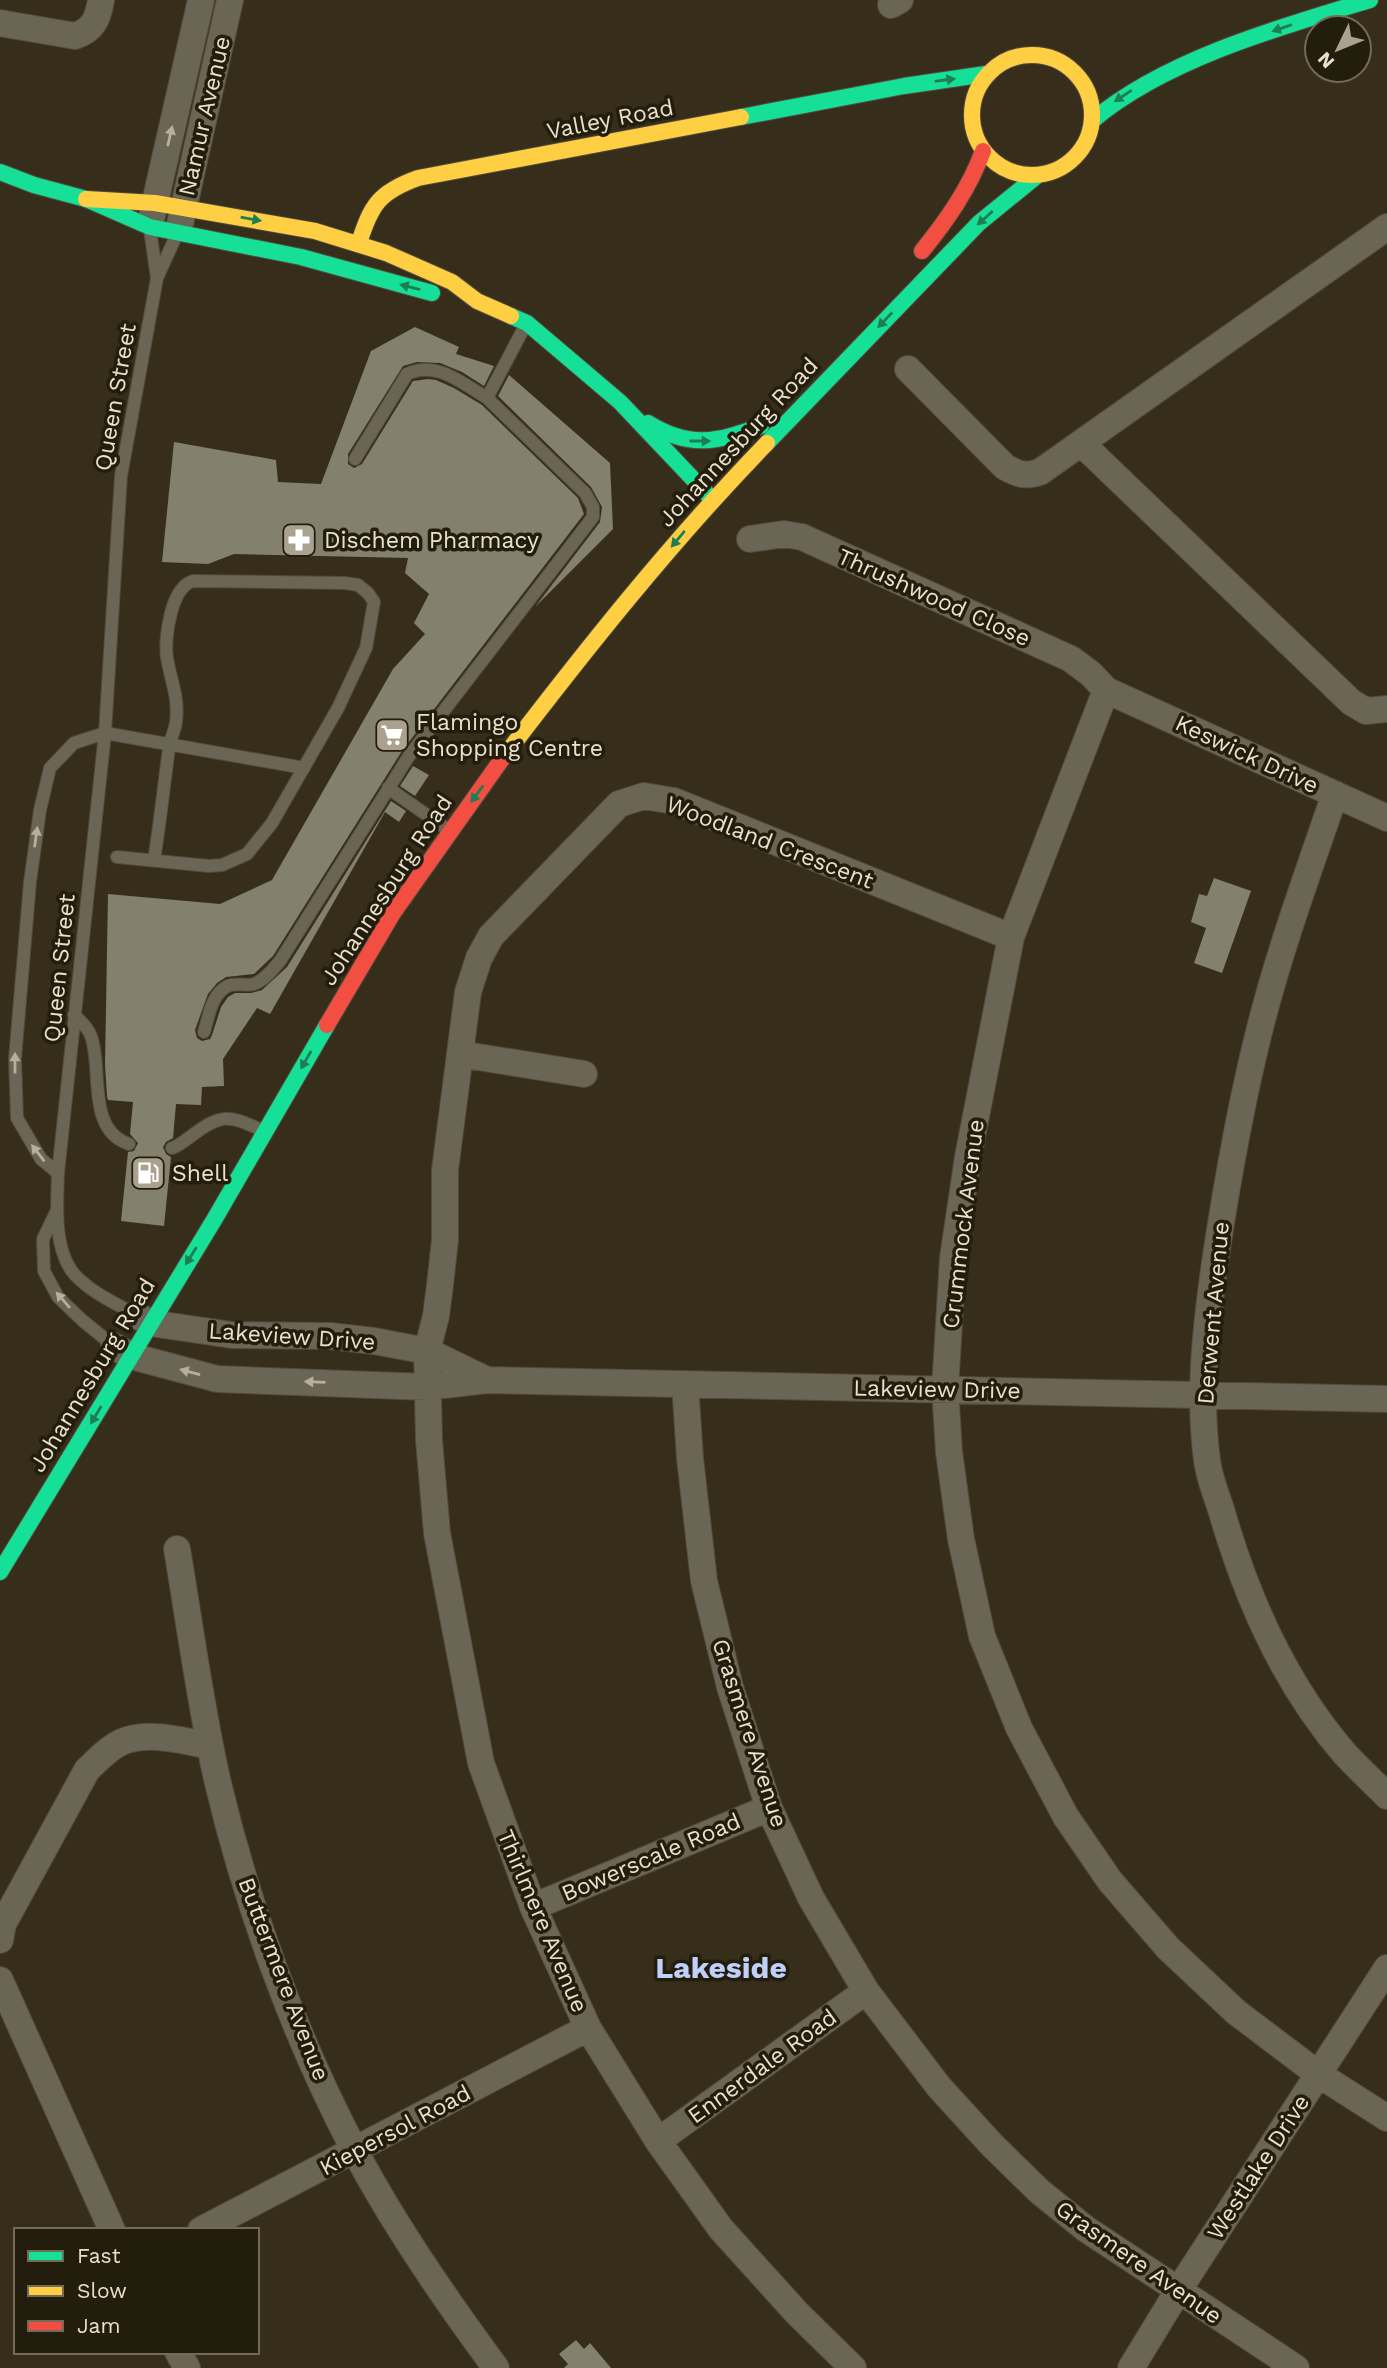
<svg xmlns="http://www.w3.org/2000/svg" width="1387" height="2368" font-family="'Work Sans',sans-serif">
<style>
.building{fill:#83806e}
.lines{fill:none;stroke-linecap:round;stroke-linejoin:round}
.lane-casing{stroke:#524b3c;stroke-width:14}
.street-casing{stroke:#524b3c;stroke-width:28}
.fast-casing{stroke:#524b3c;stroke-width:18}
.slow-casing{stroke:#524b3c;stroke-width:18}
.jam-casing{stroke:#524b3c;stroke-width:18}
.lane{stroke:#6b6556;stroke-width:12}
.street{stroke:#6b6556;stroke-width:26}
.fast{stroke:#16e098;stroke-width:16}
.slow{stroke:#ffcf43;stroke-width:16}
.jam{stroke:#f24e42;stroke-width:16}
.oneway{fill:#1c7e52}
.oneway2{fill:#b7af9d}
.labels{text-anchor:middle;stroke-width:7;stroke-linejoin:round;paint-order:stroke}
.street-label{font-size:23px;fill:#e9e1cc;stroke:#231d0d}
.poi-label{font-size:23px;fill:#e9e1cc;stroke:#231d0d;text-anchor:start}
.district-label{font-size:30px;font-weight:bold;fill:#c0d0f9;stroke:#231d0d}
</style>
<rect width="100%" height="100%" fill="#362e1a"/>
<!-- building -->
<path class="building" d="M 415,327 L 459,347 L 456,354 L 494,366 L 484,386 L 462,372 L 440,363 L 417,362 L 403,366 L 348,454 L 348,464 L 354,468 L 362,464 L 413,381 L 428,379 L 436,380 L 454,388 L 482,405 L 578,498 L 584,514 L 402,751 L 273,956 L 254,974 L 226,977 L 217,983 L 208,994 L 195,1030 L 197,1038 L 202,1041 L 210,1039 L 212,1035 L 221,1007 L 228,997 L 235,993 L 251,993 L 262,990 L 287,967 L 391,801 L 406,811 L 399,822 L 385,812 L 270,1014 L 257,1008 L 223,1059 L 224,1086 L 202,1087 L 201,1105 L 176,1104 L 173,1138 L 166,1142 L 163,1147 L 166,1154 L 171,1157 L 164,1226 L 121,1221 L 128,1152 L 134,1151 L 138,1143 L 130,1134 L 133,1102 L 108,1100 L 107,1096 L 105,1065 L 108,894 L 220,904 L 272,880 L 393,669 L 425,634 L 414,623 L 429,594 L 405,573 L 408,558 L 234,554 L 208,564 L 162,562 L 174,442 L 276,460 L 278,482 L 321,484 L 371,351 Z
M 509,375 L 610,463 L 613,529 L 535,607 L 600,522 L 602,507 L 591,487 L 498,396 Z
M 413,766 L 429,775 L 415,796 L 400,786 Z
M 1214,878 L 1251,891 L 1222,973 L 1194,963 L 1206,928 L 1191,922 L 1199,894 L 1207,896 Z
M 576,2340 L 584,2349 L 590,2343 L 611,2368 L 564,2368 L 568,2364 L 559,2354 Z"/>
<g class="lines">
<!-- lane casing -->
<g class="lane-casing">
<path id="lane" d="M 150,230 L 157,278
M 355,459 L 407,374 C 436,360 462,383 487,398 L 525,326
M 388,788 L 450,831
M 117,857 L 209,866 L 222,865 L 247,854 L 272,823 L 338,708 L 366,648 L 374,602 L 368,593 L 358,585 L 345,583 L 193,581 C 171,587 164,638 167,658 C 171,682 179,696 176,722 C 175,731 170,739 169,748 C 164,785 160,823 154,860
M 74,1015 C 81,1021 88,1028 91,1036 C 103,1069 86,1130 129,1144
M 204,1032 C 208,1019 211,999 222,990 C 232,980 243,987 254,984 C 265,980 273,969 280,961 L 409,756 L 593,517 L 593,507 L 585,493 L 487,398
M 172,1148 C 179,1146 184,1141 190,1137 C 220,1114 228,1114 261,1130
M 58,1173 L 41,1159 L 17,1118 L 15,1059 L 30,882 L 40,810 L 50,768 L 74,743 L 105,733 L 304,768
M 56,1212 L 43,1239 L 44,1271 L 58,1297 L 83,1321 L 114,1346
M 135,1314 C 114,1303 91,1292 75,1275 C 53,1250 57,1204 58,1173 L 105,733 L 121,476 L 157,278 L 177,234"/>
</g>
<!-- street casing -->
<g class="street-casing">
<path id="street" d="M 891,5 L 900,0
M 0,23 L 75,36 C 93,30 98,19 101,0
M 151,220 L 201,0
M 180,224 L 230,0
M 908,369 L 1005,467 C 1018,474 1025,477 1040,472 L 1387,227
M 1081,443 L 1351,702 L 1366,711 L 1387,709
M 750,539 L 784,534 L 802,537 L 1071,659 L 1091,674 L 1106,690 L 1387,818
M 1106,690 L 1011,937 L 968,1157 L 953,1258 L 945,1389 L 949,1452 L 961,1539 L 982,1636 L 1019,1728 L 1066,1817 L 1110,1881 L 1168,1948 L 1236,2012 L 1318,2074 L 1387,2118
M 1335,794 C 1309,870 1281,946 1261,1024 C 1241,1102 1227,1182 1215,1262 C 1206,1327 1198,1394 1207,1460 C 1209,1479 1218,1498 1223,1516 C 1248,1601 1287,1687 1345,1754 C 1358,1768 1373,1782 1387,1796
M 460,1054 L 584,1074
M 135,1314 L 150,1323 L 232,1335 L 330,1336 L 374,1341 L 427,1351 L 487,1380
M 114,1346 L 131,1356 L 217,1379 L 427,1387 L 487,1380 L 1387,1399
M 685,1384 L 690,1458 L 704,1581 L 730,1687 L 769,1808 L 811,1898 L 866,1991 L 939,2087 L 992,2145 L 1039,2191 L 1086,2229 L 1296,2368
M 177,1549 C 190,1626 200,1703 217,1779 C 246,1903 295,2038 355,2151 C 395,2227 445,2299 496,2368
M 533,1907 L 769,1808
M 0,1940 L 3,1924 L 87,1770 C 99,1759 111,1745 127,1740 C 153,1732 185,1741 210,1746
M 0,1980 L 112,2230
M 658,2141 L 866,1991
M 201,2230 L 588,2028
M 178,2352 L 187,2368
M 853,2368 L 797,2313 L 721,2229 L 658,2141 L 588,2028 L 533,1907 L 481,1763 L 437,1533 L 429,1440 L 427,1351 L 436,1316 L 440,1285 L 445,1240 L 445,1170 L 468,992 L 479,958 L 491,936 L 619,804 L 644,796 L 674,801 L 1011,937
M 1131,2368 L 1178,2291 L 1387,1968"/>
</g>
<!-- fast casing -->
<g class="fast-casing">
<path id="fast" d="M 741,117 L 904,86 L 986,74
M 1093,120 C 1166,59 1280,27 1370,0
M 0,172 L 34,185 L 86,199 L 150,227 L 301,257 L 432,293
M 511,316 L 527,323 L 620,402 L 712,499
M 648,423 C 690,449 717,442 761,426
M 767,443 L 979,223 L 1038,175
M 0,1572 L 214,1220 L 327,1025"/>
</g>
<!-- slow casing -->
<g class="slow-casing">
<path id="slow" d="M972 115a60 60 0 1 1 120 0a60 60 0 1 1-120 0Z
M 86,199 L 155,203 L 315,231 L 386,253 L 452,282 L 477,301 L 511,316
M 359,243 C 371,205 379,192 418,178 L 741,117
M 502,759 C 586,649 671,542 767,443"/>
</g>
<!-- jam casing -->
<g class="jam-casing">
<path id="jam" d="M 922,251 C 947,220 969,189 983,151
M 327,1025 L 393,913 L 502,759"/>
</g>
<!-- lane -->
<use href="#lane" class="lane"/>
<!-- street -->
<use href="#street" class="street"/>
<!-- fast -->
<use href="#fast" class="fast"/>
<!-- slow -->
<use href="#slow" class="slow"/>
<!-- jam -->
<use href="#jam" class="jam"/>
</g>
<!-- one-way arrows -->
<defs><path id="oneway-solid" d="M-6-.8H1V-3.2L6.5 0L1 3.2V.8H-6Z" transform="scale(1.75)"/></defs>
<g class="oneway">
<use href="#oneway-solid" transform="translate(1282 28) rotate(161)"/>
<use href="#oneway-solid" transform="translate(945 80) rotate(-8)"/>
<use href="#oneway-solid" transform="translate(1123 96) rotate(146)"/>
<use href="#oneway-solid" transform="translate(985 218) rotate(138)"/>
<use href="#oneway-solid" transform="translate(251 219) rotate(10)"/>
<use href="#oneway-solid" transform="translate(410 287) rotate(-166)"/>
<use href="#oneway-solid" transform="translate(885 320) rotate(134)"/>
<use href="#oneway-solid" transform="translate(700 441)"/>
<use href="#oneway-solid" transform="translate(678 539) rotate(130)"/>
<use href="#oneway-solid" transform="translate(477 794) rotate(126)"/>
<use href="#oneway-solid" transform="translate(306 1060) rotate(120)"/>
<use href="#oneway-solid" transform="translate(191 1256) rotate(122)"/>
<use href="#oneway-solid" transform="translate(96 1415) rotate(121)"/>
</g>
<g class="oneway2">
<use href="#oneway-solid" transform="translate(170 136) rotate(-77)"/>
<use href="#oneway-solid" transform="translate(36 837) rotate(-82)"/>
<use href="#oneway-solid" transform="translate(15 1063) rotate(-90)"/>
<use href="#oneway-solid" transform="translate(38 1153) rotate(-128)"/>
<use href="#oneway-solid" transform="translate(63 1300) rotate(-131)"/>
<use href="#oneway-solid" transform="translate(190 1372) rotate(-165)"/>
<use href="#oneway-solid" transform="translate(315 1382) rotate(-178)"/>
</g>
<!-- icons -->
<defs>
<g id="pharmacy-square" transform="scale(1.75)"><rect x="-9" y="-9" width="18" height="18" rx="4" fill="#aaa28e" stroke="#231d0d"/><path d="M-2-6h4v4h4v4h-4v4h-4v-4h-4v-4h4Z" fill="#fff"/></g>
<g id="supermarket-square" transform="scale(1.75)"><rect x="-9" y="-9" width="18" height="18" rx="4" fill="#aaa28e" stroke="#231d0d"/><path d="M-6-5.5h2.5l.6 2H6L4.5 2H-2.5L-4.4-4H-6ZM-1.5 3.2a1.3 1.3 0 1 0 .1 0ZM3 3.2a1.3 1.3 0 1 0 .1 0Z" fill="#fff"/></g>
<g id="fuel-square" transform="scale(1.75)"><rect x="-9" y="-9" width="18" height="18" rx="4" fill="#aaa28e" stroke="#231d0d"/><path d="M-5.5-6h7V0h2V4h1.3V-2.5L3-4.5l.8-.8L6-3V5H2.5V1h-1V6h-7ZM-4.2-4.7v3.2H.2V-4.7Z" fill="#fff"/></g>
</defs>
<g fill-rule="evenodd">
<use href="#pharmacy-square" x="299" y="540"/>
<use href="#supermarket-square" x="392" y="735"/>
<use href="#fuel-square" x="148" y="1173"/>
</g>
<g class="labels">
<!-- street labels -->
<g class="street-label">
<text transform="translate(204 116) rotate(-77)" y="8">Namur Avenue</text>
<text transform="translate(610 119) rotate(-11)" y="8">Valley Road</text>
<text transform="translate(115 397) rotate(-80)" y="8">Queen Street</text>
<text transform="translate(738 442) rotate(-47)" y="8">Johannesburg Road</text>
<text transform="translate(934 597) rotate(24)" y="8">Thrushwood Close</text>
<text transform="translate(1247 754) rotate(25)" y="8">Keswick Drive</text>
<text transform="translate(770 842) rotate(21)" y="8">Woodland Crescent</text>
<text transform="translate(386 890) rotate(-57)" y="8">Johannesburg Road</text>
<text transform="translate(59 968) rotate(-84)" y="8">Queen Street</text>
<text transform="translate(963 1224) rotate(-83)" y="8">Crummock Avenue</text>
<text transform="translate(1213 1313) rotate(-85)" y="8">Derwent Avenue</text>
<text transform="translate(292 1336) rotate(4)" y="8">Lakeview Drive</text>
<text transform="translate(92 1375) rotate(-59)" y="8">Johannesburg Road</text>
<text transform="translate(937 1389) rotate(1)" y="8">Lakeview Drive</text>
<text transform="translate(750 1733) rotate(72)" y="8">Grasmere Avenue</text>
<text transform="translate(651 1857) rotate(-23)" y="8">Bowerscale Road</text>
<text transform="translate(543 1921) rotate(67)" y="8">Thirlmere Avenue</text>
<text transform="translate(284 1979) rotate(69)" y="8">Buttermere Avenue</text>
<text transform="translate(762 2066) rotate(-36)" y="8">Ennerdale Road</text>
<text transform="translate(395 2130) rotate(-28)" y="8">Kiepersol Road</text>
<text transform="translate(1258 2167) rotate(-57)" y="8">Westlake Drive</text>
<text transform="translate(1139 2262) rotate(35)" y="8">Grasmere Avenue</text>
</g>
<!-- poi labels -->
<g class="poi-label">
<text x="324" y="548">Dischem Pharmacy</text>
<text x="416" y="730">Flamingo<tspan x="416" dy="26">Shopping Centre</tspan></text>
<text x="172" y="1181">Shell</text>
</g>
<!-- district labels -->
<g class="district-label">
<text x="721" y="1978">Lakeside</text>
</g>
</g>
<!-- legend -->
<rect x="14" y="2228" width="245" height="126" fill="#231d0d" stroke="#726b59" stroke-width="2"/>
<rect x="28" y="2251" width="35" height="10" fill="#16e098" stroke="#726b59" stroke-width="2"/>
<text x="77" y="2263" font-size="21" fill="#e9e1cc">Fast</text>
<rect x="28" y="2286" width="35" height="10" fill="#ffcf43" stroke="#726b59" stroke-width="2"/>
<text x="77" y="2298" font-size="21" fill="#e9e1cc">Slow</text>
<rect x="28" y="2321" width="35" height="10" fill="#f24e42" stroke="#726b59" stroke-width="2"/>
<text x="77" y="2333" font-size="21" fill="#e9e1cc">Jam</text>
<!-- north arrow -->
<g transform="translate(1338 49) rotate(227)"><circle r="33" fill="#231d0d" stroke="#726b59" stroke-width="2"/>
<path d="M0-5L12 26L0 18L-12 26Z" fill="#aaa28e"/>
<text y="-10" font-size="19" font-weight="bold" text-anchor="middle" fill="#e9e1cc">N</text>
</g>
</svg>
